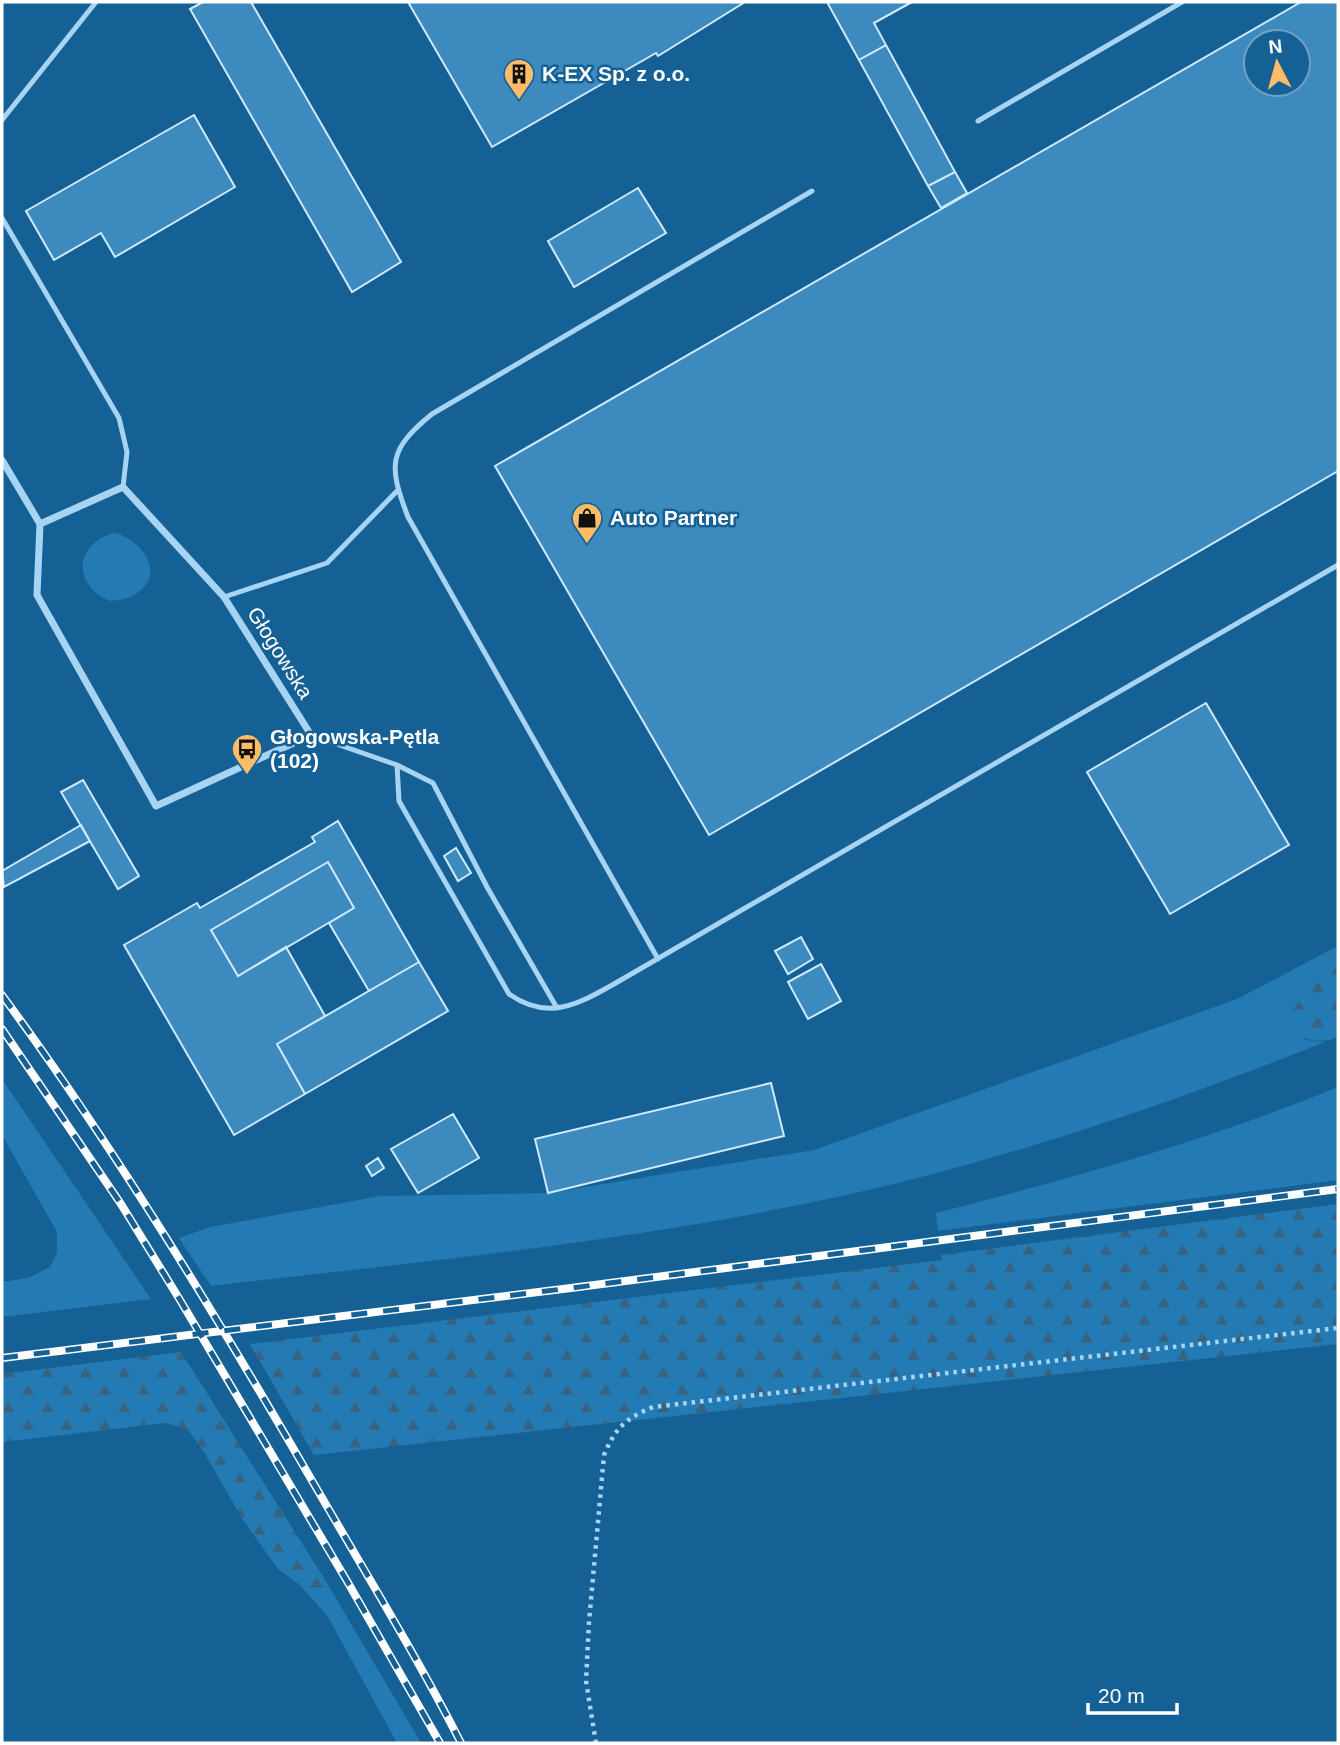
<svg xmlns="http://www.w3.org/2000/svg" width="1340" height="1745" font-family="Arial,sans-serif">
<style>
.grass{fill:#247ab3}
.forest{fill:url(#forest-firs)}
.building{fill:#3d8abe;stroke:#ceeafc;stroke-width:2;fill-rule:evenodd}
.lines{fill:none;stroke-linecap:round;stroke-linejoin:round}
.path{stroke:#a6d4f2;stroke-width:4.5;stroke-dasharray:3.5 5;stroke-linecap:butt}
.service{stroke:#a6d4f2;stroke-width:5}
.minor{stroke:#a6d4f2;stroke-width:7}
.rail-casing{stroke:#fff;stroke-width:8}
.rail{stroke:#156196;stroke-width:5;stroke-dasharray:16;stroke-linecap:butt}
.labels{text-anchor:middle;stroke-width:5;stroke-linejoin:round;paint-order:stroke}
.poi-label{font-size:21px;font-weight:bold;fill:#fff;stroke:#156196;text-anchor:start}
.street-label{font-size:21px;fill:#fff;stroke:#156196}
</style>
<defs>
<pattern id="forest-firs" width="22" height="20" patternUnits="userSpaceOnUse" patternTransform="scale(1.75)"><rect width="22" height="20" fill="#247ab3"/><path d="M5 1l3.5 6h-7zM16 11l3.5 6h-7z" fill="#386380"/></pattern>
</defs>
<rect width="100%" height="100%" fill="#156196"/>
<!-- grass -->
<path class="grass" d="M 114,533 C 138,537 165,570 141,590 C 132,598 122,600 110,601 C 106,599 99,596 95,592 C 71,570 85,540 114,533 Z
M 1338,946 L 1292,1012 L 1305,1040 L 1325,1042 C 1197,1093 1066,1139 933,1174 C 697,1236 453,1258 211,1286 L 179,1238 L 210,1227 L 381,1196 L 548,1193 L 814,1150 L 1237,999 Z
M 2,1079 L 151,1299 L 2,1317 L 2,1282 L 28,1278 L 50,1267 L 57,1253 L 57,1232 L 2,1135 Z
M 1338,1087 L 1338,1180 L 938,1231 L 936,1213 C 1072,1178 1209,1140 1338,1087 Z
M 327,1583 L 421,1743 L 397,1743 L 328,1617 L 300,1585 L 319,1589 Z"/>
<!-- forest -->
<path class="forest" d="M 1338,946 L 1338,1037 C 1320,1044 1307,1041 1291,1031 L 1292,1011 Z
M 1338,1204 L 1338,1344 L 314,1455 L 250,1344 L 942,1260 L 941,1255 Z
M 181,1352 L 327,1583 L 319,1589 L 300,1585 L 278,1569 L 243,1520 L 205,1454 L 188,1430 L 166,1423 L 2,1442 L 2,1374 Z"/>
<!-- building -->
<path class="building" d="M 203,2 L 251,2 L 401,262 L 352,292 L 190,9 Z
M 408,2 L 745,2 L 658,56 L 656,53 L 492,147 Z
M 827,2 L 912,2 L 874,23 L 886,45 L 859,60 Z
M 1301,2 L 1338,2 L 1338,471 L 709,835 L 495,466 ZM 1256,42 L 1298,42 L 1298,84 L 1256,84 Z
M 886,45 L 955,172 L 928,186 L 859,60 Z
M 194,115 L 235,187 L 115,257 L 101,233 L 54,260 L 26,211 Z
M 955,172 L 967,193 L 941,208 L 928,186 Z
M 638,188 L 666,233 L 574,287 L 548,241 Z
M 1206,703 L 1289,845 L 1170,914 L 1087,772 Z
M 83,780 L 139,876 L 118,889 L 61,792 Z
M 338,821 L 419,962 L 369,991 L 329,923 L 354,908 L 328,862 L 211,930 L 238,976 L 286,947 L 325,1016 L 277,1044 L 305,1094 L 234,1135 L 124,945 L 197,903 L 200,908 L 315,842 L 312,837 Z
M 81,825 L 90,841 L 4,887 L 2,871 Z
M 456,848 L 471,873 L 458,881 L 444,856 Z
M 328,862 L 354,908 L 238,976 L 211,930 Z
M 801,937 L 813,959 L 788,974 L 775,951 Z
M 419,962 L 448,1011 L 305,1094 L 277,1044 Z
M 821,964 L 841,1001 L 808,1019 L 788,982 Z
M 771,1083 L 784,1136 L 548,1193 L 535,1139 Z
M 453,1114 L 479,1158 L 418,1193 L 391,1149 Z
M 378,1158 L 384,1168 L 372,1176 L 366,1166 Z"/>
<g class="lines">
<!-- path -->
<path class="path" d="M 596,1743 L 586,1681 L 589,1622 L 604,1455 C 616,1427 625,1419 653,1407 L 1338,1328"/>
<!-- service -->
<path class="service" d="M 2,120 L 96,2
M 978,121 L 1182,2
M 2,218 L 119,418 L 127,452 L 123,487
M 224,597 L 327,563 L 398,490
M 311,735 L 397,765 L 433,783 L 487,887 L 557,1008
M 397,765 L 399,801 L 509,994 C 547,1021 577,1005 614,984 L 1338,565
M 658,959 L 408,517 C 388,465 388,450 432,414 L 812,191"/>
<!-- minor -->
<path class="minor" d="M 2,460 L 40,524 L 37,595 L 156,806 L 311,735 L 224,597 L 123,487 L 40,524"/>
<!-- rail casing -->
<g class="rail-casing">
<path id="rail" d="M 2,995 C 114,1147 212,1309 307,1472 C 359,1562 414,1651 461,1743
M 2,1029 L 121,1204 L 180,1300 L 347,1581 L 440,1743
M 2,1358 L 571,1288 L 1338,1189"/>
</g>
<!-- rail -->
<use href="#rail" class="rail"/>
</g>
<!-- icons -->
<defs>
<g id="building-pin" transform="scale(1.575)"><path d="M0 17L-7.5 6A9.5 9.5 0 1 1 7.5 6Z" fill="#ffbc67" stroke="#156196"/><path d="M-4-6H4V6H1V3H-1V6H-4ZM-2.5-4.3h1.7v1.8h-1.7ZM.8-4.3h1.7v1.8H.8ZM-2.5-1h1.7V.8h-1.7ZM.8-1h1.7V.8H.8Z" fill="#111"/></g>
<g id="shop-pin" transform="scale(1.575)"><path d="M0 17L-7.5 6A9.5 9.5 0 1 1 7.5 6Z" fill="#ffbc67" stroke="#156196"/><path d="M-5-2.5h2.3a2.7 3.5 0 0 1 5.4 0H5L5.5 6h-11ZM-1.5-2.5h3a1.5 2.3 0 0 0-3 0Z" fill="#111"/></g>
<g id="bus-pin" transform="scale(1.575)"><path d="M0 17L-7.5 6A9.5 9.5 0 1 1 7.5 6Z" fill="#ffbc67" stroke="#156196"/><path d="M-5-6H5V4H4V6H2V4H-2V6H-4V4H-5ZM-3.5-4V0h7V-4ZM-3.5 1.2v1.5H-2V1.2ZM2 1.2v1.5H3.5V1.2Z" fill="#111"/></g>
</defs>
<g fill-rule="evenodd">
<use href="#building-pin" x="519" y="74"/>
<use href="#shop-pin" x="587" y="518"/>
<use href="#bus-pin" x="247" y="749"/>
</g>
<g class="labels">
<!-- poi labels -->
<g class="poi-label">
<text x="542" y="81">K-EX Sp. z o.o.</text>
<text x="610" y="525">Auto Partner</text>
<text x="270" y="744">Głogowska-Pętla<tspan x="270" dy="24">(102)</tspan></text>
</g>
<!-- street labels -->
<g class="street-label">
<text transform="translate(280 653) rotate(58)" y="7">Głogowska</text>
</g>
</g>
<!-- border -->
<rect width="1340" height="1745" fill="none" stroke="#ffffff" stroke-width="7"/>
<!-- north arrow -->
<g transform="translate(1277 63) rotate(354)"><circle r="33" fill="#156196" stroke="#73a0c0" stroke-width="2"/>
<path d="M0-5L12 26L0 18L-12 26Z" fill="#ffbc67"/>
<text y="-10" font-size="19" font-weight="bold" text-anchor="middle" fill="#ffffff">N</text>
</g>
<!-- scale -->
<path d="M1088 1703v10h89v-10" fill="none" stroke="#ffffff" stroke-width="3.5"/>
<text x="1098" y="1703" font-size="21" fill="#ffffff" stroke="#156196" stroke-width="5" paint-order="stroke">20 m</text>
</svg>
